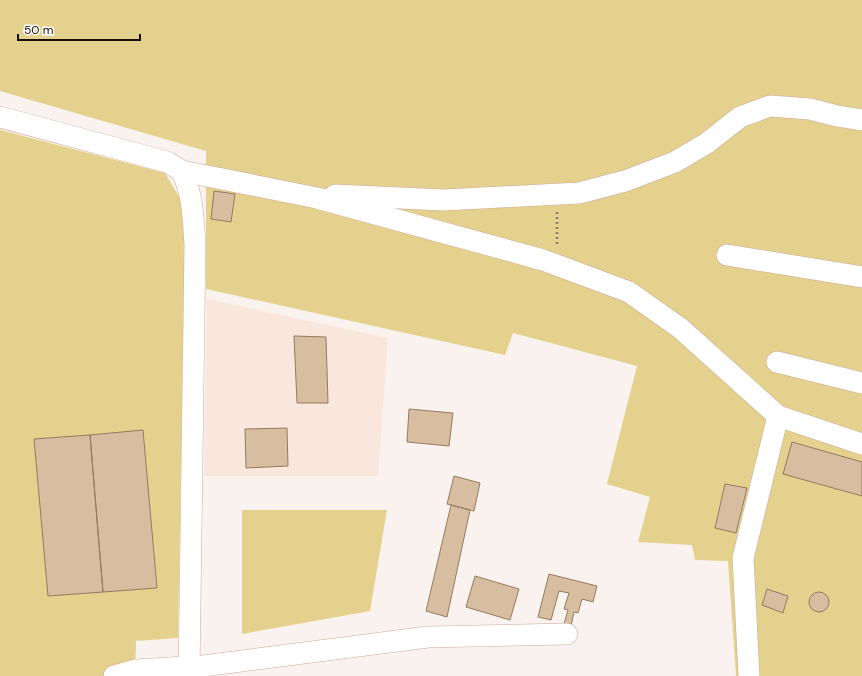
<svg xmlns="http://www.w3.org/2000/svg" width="862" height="676" font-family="'DM Sans',sans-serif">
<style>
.built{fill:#f9e6dd}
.green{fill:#e3d18d}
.building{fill:#d7bea1;stroke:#937b60}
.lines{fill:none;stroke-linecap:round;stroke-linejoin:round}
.minor-casing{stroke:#ceaa99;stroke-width:22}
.path{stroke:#837974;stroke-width:2.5;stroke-dasharray:2 3;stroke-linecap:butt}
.minor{stroke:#fff;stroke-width:21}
</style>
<rect width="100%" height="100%" fill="#faf2ee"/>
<!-- built -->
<path class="built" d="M 207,299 L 388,338 L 378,476 L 204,476 Z"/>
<!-- green -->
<path class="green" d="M 0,0 L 862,0 L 862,676 L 736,676 L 728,561 L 695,560 L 692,545 L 638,542 L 650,497 L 607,484 L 637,366 L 513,333 L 505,355 L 206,289 L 206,151 L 0,91 Z
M 0,130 L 165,173 L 181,200 L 185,226 L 178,638 L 136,641 L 135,676 L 0,676 Z
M 242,510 L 387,510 L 370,611 L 242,634 Z"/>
<!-- building -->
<path class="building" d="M 214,191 L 235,194 L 231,222 L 211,219 Z
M 294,336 L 326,337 L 328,403 L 297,403 Z
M 409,409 L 453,413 L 449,446 L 407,442 Z
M 287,428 L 288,466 L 246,468 L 245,429 Z
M 143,430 L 157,588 L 103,592 L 90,435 Z
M 90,435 L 103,592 L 48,596 L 34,439 Z
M 792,442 L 862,462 L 862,496 L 783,474 Z
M 454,476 L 480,483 L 474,511 L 447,504 Z
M 725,484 L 747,488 L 736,533 L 715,528 Z
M 451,505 L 470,510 L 447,617 L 426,611 Z
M 549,574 L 597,586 L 593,602 L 582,599 L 578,613 L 574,612 L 571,626 L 564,624 L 568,610 L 564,609 L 569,593 L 559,591 L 551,620 L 538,617 Z
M 475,576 L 519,589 L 510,620 L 466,607 Z
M 767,589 L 788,596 L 783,613 L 762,605 Z
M809 602a10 10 0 1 1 20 0a10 10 0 1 1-20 0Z"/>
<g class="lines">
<!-- minor casing -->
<g class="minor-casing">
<path id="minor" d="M 0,117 L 167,162 L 182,171 L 317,198 L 543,260 L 629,292 L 680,328 L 778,416 L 862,444
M 182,171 C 193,196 193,217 195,244 L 189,676
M 335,195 L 444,200 L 579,193 L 625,181 L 675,162 L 707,143 L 740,117 L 770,106 L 810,109 L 837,116 L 862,120
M 727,255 L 862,277
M 777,362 L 862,383
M 114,676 L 135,670 L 203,666 L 428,637 L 567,634
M 749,676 L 743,558 L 778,416"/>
</g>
<!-- path -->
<path class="path" d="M 557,212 L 557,245"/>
<!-- minor -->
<use href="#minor" class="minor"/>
</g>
<!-- scale -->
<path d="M18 34v6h122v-6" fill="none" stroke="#190d07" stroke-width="2"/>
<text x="24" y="34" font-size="12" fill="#190d07" stroke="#ffffff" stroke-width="3" paint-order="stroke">50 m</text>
</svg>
